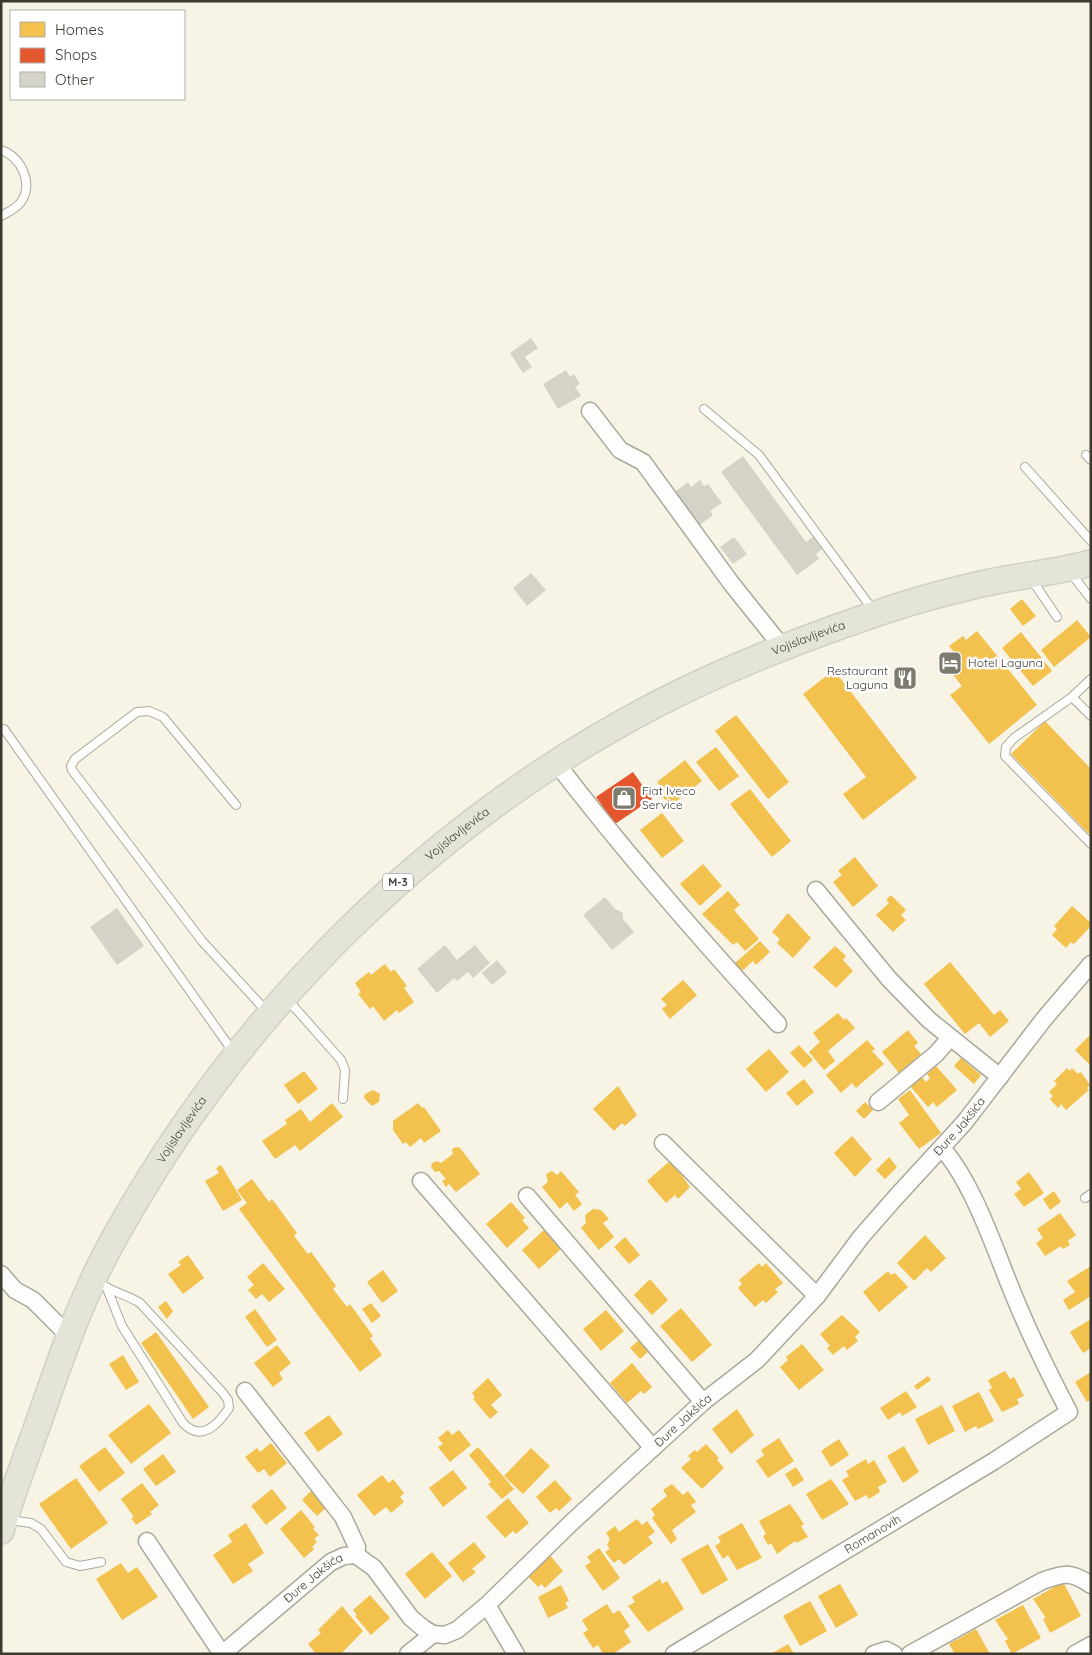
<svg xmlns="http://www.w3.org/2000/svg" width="1092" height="1655" font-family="Quicksand,sans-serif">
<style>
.homes{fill:#f2c14e}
.shops{fill:#e4572e}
.building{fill:#d5d3c7}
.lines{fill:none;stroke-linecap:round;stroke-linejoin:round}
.lane-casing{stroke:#a9a89c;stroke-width:10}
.street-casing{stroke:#a9a89c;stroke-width:19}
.primary-casing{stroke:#d1d0c8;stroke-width:28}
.lane{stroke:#fefdfb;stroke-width:8}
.street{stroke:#fefdfb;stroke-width:16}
.primary{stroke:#e5e4d9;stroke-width:25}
.labels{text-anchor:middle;stroke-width:5;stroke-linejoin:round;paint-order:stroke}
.shield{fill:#fff;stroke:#76756e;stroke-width:1}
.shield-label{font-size:11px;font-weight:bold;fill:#3c3a30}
.street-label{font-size:12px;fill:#3c3a30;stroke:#fff}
.poi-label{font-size:12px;fill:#3c3a30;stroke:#fff;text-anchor:start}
</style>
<rect width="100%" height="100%" fill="#f7f4e5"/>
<!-- homes -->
<path class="homes" d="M 1022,599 L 1036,616 L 1023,626 L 1010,609 Z
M 1077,620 L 1091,637 L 1054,667 L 1041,650 Z
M 977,631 L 1037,705 L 989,744 L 950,695 L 962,686 L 942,661 L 953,651 L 949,646 L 963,636 L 966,640 Z
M 1021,632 L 1052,671 L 1033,686 L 1002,648 Z
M 834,670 L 917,778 L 863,820 L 843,794 L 866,777 L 803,694 Z
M 736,715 L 789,782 L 768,799 L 715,731 Z
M 1045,721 L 1091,769 L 1091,836 L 1011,754 Z
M 716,747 L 739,776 L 719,791 L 696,762 Z
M 685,760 L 702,781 L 670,806 L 661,795 L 665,792 L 657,782 Z
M 750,789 L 791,841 L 772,857 L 730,804 Z
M 662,813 L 684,841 L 662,858 L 640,830 Z
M 855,857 L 878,886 L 853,907 L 833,882 L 842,875 L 838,871 Z
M 703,864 L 722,886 L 700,906 L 680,884 Z
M 728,891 L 740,905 L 734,910 L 759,939 L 745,951 L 737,942 L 733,945 L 702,914 Z
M 891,895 L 906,910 L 901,915 L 906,920 L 893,932 L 876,915 L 889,903 L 886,900 Z
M 1072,906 L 1091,923 L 1091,926 L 1074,944 L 1071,942 L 1066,948 L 1052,935 L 1057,929 L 1054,926 Z
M 788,913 L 811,938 L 793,958 L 777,943 L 780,939 L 772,932 Z
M 760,941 L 770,952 L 756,965 L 753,961 L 741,972 L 734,964 Z
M 835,946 L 846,956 L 843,960 L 853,971 L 836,988 L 813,967 Z
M 950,962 L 994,1015 L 1000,1010 L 1009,1021 L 990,1037 L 979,1023 L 965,1034 L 924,984 Z
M 385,964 L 391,972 L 394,969 L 407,986 L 404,988 L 414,1002 L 399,1013 L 397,1010 L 384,1021 L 373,1006 L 370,1009 L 358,994 L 361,992 L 355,983 L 369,972 L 371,975 Z
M 683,980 L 697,995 L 670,1019 L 662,1009 L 667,1005 L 661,999 Z
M 838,1013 L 844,1020 L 846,1018 L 855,1028 L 828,1051 L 835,1061 L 824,1070 L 809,1052 L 820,1042 L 813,1033 Z
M 908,1030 L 918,1043 L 914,1046 L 921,1054 L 899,1073 L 882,1052 Z
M 1091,1034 L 1091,1066 L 1075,1050 Z
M 867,1040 L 875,1049 L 872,1051 L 884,1064 L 856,1088 L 852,1083 L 841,1093 L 826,1075 Z
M 799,1045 L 813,1060 L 804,1068 L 790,1053 Z
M 769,1049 L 789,1072 L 766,1092 L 746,1069 Z
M 961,1058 L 981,1075 L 974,1084 L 954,1066 Z
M 936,1066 L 957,1090 L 937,1107 L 933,1102 L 928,1107 L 910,1086 L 921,1076 L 926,1082 L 930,1078 L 927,1074 Z
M 1067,1068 L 1070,1071 L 1072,1068 L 1078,1074 L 1081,1072 L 1090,1085 L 1087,1088 L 1089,1090 L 1066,1110 L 1061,1104 L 1058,1108 L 1050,1099 L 1053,1096 L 1049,1092 L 1057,1084 L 1054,1081 Z
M 304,1071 L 318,1089 L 298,1104 L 284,1085 Z
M 804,1079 L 814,1092 L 797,1106 L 786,1093 Z
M 618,1086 L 637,1115 L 625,1126 L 622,1123 L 614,1131 L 593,1109 Z
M 373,1090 L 380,1094 L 379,1102 L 372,1106 L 364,1098 L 365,1094 Z
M 910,1090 L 941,1133 L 919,1149 L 899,1123 L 909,1115 L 898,1099 Z
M 865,1102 L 873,1110 L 864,1119 L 856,1111 Z
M 332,1103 L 343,1117 L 300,1151 L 295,1145 L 275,1159 L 262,1141 L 287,1124 L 285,1120 L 301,1109 L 310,1122 Z
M 418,1103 L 422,1108 L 424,1107 L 441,1131 L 424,1143 L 421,1138 L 410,1147 L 406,1142 L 403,1144 L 393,1130 L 393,1121 Z
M 852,1136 L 872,1159 L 855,1177 L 834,1153 Z
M 456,1147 L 460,1148 L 480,1174 L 456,1192 L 449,1184 L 446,1187 L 442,1181 L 446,1179 L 439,1171 L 435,1172 L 431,1167 L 432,1163 L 437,1161 L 441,1163 L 453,1154 L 452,1149 Z
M 889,1157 L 897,1167 L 885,1179 L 876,1170 Z
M 672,1159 L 680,1168 L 678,1170 L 690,1187 L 678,1199 L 675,1195 L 666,1203 L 647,1181 Z
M 221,1165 L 242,1200 L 223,1211 L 205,1181 L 219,1173 L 216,1168 Z
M 552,1171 L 557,1175 L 561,1171 L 579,1192 L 575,1195 L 582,1204 L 574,1211 L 567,1202 L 560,1209 L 542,1187 L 548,1182 L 546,1174 Z
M 1029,1172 L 1044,1193 L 1024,1207 L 1014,1194 L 1021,1189 L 1016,1182 Z
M 252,1179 L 269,1202 L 272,1199 L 297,1233 L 294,1236 L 308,1254 L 311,1252 L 336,1286 L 333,1289 L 347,1307 L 350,1304 L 373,1336 L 370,1338 L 382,1355 L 360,1372 L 239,1209 L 247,1203 L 237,1190 Z
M 1054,1191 L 1061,1202 L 1050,1210 L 1043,1199 Z
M 511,1202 L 525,1218 L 522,1220 L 529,1228 L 507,1248 L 486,1224 Z
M 593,1209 L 601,1210 L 609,1219 L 603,1223 L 614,1237 L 599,1250 L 581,1228 L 586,1223 L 585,1215 Z
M 1060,1213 L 1076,1235 L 1068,1241 L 1070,1245 L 1063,1249 L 1061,1246 L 1045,1256 L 1036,1243 L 1043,1238 L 1037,1229 Z
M 544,1230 L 561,1249 L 539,1269 L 522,1250 Z
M 925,1235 L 946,1258 L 931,1272 L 927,1268 L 914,1281 L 897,1263 Z
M 625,1237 L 640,1255 L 629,1264 L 614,1247 Z
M 188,1255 L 204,1278 L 183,1294 L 168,1274 L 181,1265 L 178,1262 Z
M 263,1263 L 285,1289 L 269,1302 L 262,1294 L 256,1299 L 248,1290 L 254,1285 L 247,1277 Z
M 759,1263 L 762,1267 L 766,1263 L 783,1283 L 775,1289 L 778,1292 L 766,1303 L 763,1300 L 755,1307 L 738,1288 L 742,1284 L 739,1280 Z
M 1091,1266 L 1091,1296 L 1069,1310 L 1063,1300 L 1075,1292 L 1067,1281 Z
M 383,1270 L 398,1291 L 382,1303 L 367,1282 Z
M 888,1271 L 891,1275 L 895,1273 L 908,1287 L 879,1312 L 863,1292 Z
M 650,1279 L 668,1300 L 652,1315 L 634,1295 Z
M 166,1301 L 173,1311 L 167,1319 L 158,1307 Z
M 371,1303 L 381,1316 L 372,1323 L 362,1309 Z
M 681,1308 L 712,1345 L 692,1362 L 660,1326 Z
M 255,1309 L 277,1340 L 267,1347 L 245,1317 Z
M 606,1310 L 624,1331 L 601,1351 L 583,1329 Z
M 842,1315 L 860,1332 L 855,1337 L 858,1341 L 847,1350 L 844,1346 L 833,1355 L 827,1348 L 830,1346 L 820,1334 Z
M 1091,1319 L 1091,1348 L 1083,1353 L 1070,1332 Z
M 156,1332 L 209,1407 L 193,1419 L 141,1343 Z
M 640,1339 L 650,1350 L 640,1359 L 630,1348 Z
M 802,1344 L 824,1370 L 799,1390 L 780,1367 L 788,1360 L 786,1357 Z
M 277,1345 L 291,1363 L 279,1373 L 283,1379 L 273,1387 L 254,1363 Z
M 123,1355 L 139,1382 L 126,1390 L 109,1364 Z
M 632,1363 L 652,1387 L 644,1394 L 641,1391 L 627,1403 L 610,1383 Z
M 1005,1371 L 1010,1379 L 1014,1377 L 1024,1396 L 1017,1399 L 1019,1404 L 1002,1412 L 989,1390 L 992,1388 L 988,1380 Z
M 1091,1372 L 1091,1400 L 1087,1402 L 1075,1382 Z
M 928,1376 L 931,1380 L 917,1390 L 914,1386 Z
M 488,1378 L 502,1395 L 491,1405 L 498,1412 L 490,1419 L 473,1399 L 475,1397 L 472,1393 Z
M 906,1391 L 917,1407 L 902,1416 L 900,1412 L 888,1420 L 880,1408 Z
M 979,1392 L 994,1421 L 978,1429 L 976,1426 L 965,1432 L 952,1406 Z
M 149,1404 L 171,1433 L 131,1464 L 108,1435 Z
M 942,1405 L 955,1431 L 928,1445 L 915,1419 Z
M 737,1409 L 754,1435 L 731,1454 L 712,1429 Z
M 329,1415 L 343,1434 L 318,1452 L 304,1433 Z
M 448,1430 L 452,1435 L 459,1430 L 471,1445 L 450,1462 L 438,1447 L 443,1444 L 438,1438 Z
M 779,1438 L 794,1461 L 768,1478 L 756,1461 L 764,1455 L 761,1450 Z
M 839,1439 L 849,1455 L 831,1467 L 821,1451 Z
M 271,1443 L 287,1463 L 270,1477 L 264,1469 L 258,1473 L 245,1457 L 257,1448 L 260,1452 Z
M 706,1444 L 719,1458 L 717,1460 L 724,1468 L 702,1489 L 681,1468 L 691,1459 L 688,1456 L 695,1450 L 697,1452 Z
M 904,1446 L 919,1472 L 903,1483 L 887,1456 Z
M 105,1447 L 125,1473 L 99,1492 L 79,1466 Z
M 478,1447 L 514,1489 L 502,1499 L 488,1484 L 491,1482 L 469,1455 Z
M 531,1448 L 550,1466 L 523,1494 L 504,1476 Z
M 163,1454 L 176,1472 L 156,1486 L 143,1469 Z
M 866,1459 L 868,1464 L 874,1460 L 887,1482 L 878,1487 L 880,1492 L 869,1499 L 866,1495 L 855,1501 L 842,1480 L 849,1476 L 846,1471 Z
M 796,1467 L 804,1480 L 793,1487 L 785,1474 Z
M 453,1470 L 467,1488 L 443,1507 L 429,1488 Z
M 382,1475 L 389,1483 L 393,1479 L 404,1493 L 400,1497 L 404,1502 L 391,1513 L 386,1507 L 374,1516 L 357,1495 Z
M 76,1478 L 108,1523 L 71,1549 L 39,1504 Z
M 831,1479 L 849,1504 L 822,1520 L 806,1494 Z
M 555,1480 L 572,1499 L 559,1511 L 556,1508 L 550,1513 L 536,1497 Z
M 142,1483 L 159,1505 L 150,1512 L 152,1514 L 136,1525 L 131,1518 L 134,1517 L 121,1499 Z
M 672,1484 L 683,1495 L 688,1491 L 696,1502 L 691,1505 L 696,1512 L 672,1530 L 677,1539 L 671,1544 L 652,1518 L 655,1515 L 651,1509 L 667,1496 L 663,1490 Z
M 272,1489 L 287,1508 L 266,1525 L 251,1506 Z
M 311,1491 L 327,1507 L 317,1516 L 302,1500 Z
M 508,1498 L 529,1523 L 516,1534 L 513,1531 L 505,1538 L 486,1517 Z
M 790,1504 L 804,1524 L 801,1526 L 808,1537 L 796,1543 L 795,1541 L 777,1554 L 771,1543 L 768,1545 L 763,1536 L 766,1534 L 759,1521 Z
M 301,1510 L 315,1527 L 313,1529 L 319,1535 L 314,1539 L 317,1542 L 312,1547 L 314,1549 L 304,1558 L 280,1529 Z
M 637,1519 L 642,1525 L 647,1521 L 655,1532 L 648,1537 L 653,1543 L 624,1565 L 619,1559 L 614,1563 L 605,1552 L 610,1549 L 607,1545 L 610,1539 L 606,1533 L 615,1526 L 619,1532 Z
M 246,1523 L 264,1553 L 248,1564 L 253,1571 L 233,1584 L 213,1555 L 232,1542 L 228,1535 Z
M 742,1523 L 762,1558 L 737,1570 L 728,1555 L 723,1559 L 715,1546 L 721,1542 L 718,1537 Z
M 474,1542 L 486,1557 L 472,1569 L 476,1572 L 463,1582 L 448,1563 Z
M 708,1544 L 728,1580 L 702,1595 L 681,1559 Z
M 599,1548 L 620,1578 L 603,1591 L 585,1566 L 591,1562 L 587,1557 Z
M 432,1552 L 452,1576 L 425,1599 L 405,1574 Z
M 549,1554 L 563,1571 L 545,1588 L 541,1584 L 538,1587 L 526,1574 Z
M 121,1563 L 128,1573 L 137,1567 L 158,1597 L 122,1620 L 96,1579 Z
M 660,1579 L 662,1584 L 667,1581 L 684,1609 L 648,1632 L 628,1606 L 635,1602 L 632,1597 Z
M 1063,1582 L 1081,1616 L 1050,1633 L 1043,1619 L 1046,1618 L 1033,1599 Z
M 840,1584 L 858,1615 L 836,1628 L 818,1596 Z
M 561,1585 L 569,1601 L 565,1602 L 568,1608 L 548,1618 L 538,1597 Z
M 370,1595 L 390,1618 L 371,1635 L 355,1616 L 357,1615 L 353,1610 Z
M 810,1601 L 827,1631 L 800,1646 L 783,1616 Z
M 607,1604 L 613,1614 L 619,1610 L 630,1626 L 624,1631 L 631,1642 L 613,1654 L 603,1654 L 598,1645 L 593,1648 L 583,1633 L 588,1630 L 582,1620 Z
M 1023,1605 L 1041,1638 L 1012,1654 L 1005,1641 L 1008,1639 L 995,1620 Z
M 342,1606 L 363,1631 L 341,1654 L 316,1654 L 308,1644 L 321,1633 L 318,1630 Z
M 976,1629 L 990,1654 L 955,1654 L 949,1644 Z
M 788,1644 L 794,1654 L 771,1654 Z"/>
<!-- shops -->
<path class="shops" d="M 633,772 L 652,799 L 615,824 L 596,797 Z"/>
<!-- building -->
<path class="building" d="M 531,338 L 538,348 L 525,357 L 532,367 L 523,373 L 510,353 Z
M 566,370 L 570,377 L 574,374 L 580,384 L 575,387 L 581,396 L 558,409 L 543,384 Z
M 743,456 L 806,542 L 813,537 L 822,549 L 816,554 L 819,559 L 797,575 L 721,472 Z
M 700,480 L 704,486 L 708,484 L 722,503 L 710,511 L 713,515 L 697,527 L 673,493 L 688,482 L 691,487 Z
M 734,537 L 747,554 L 733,564 L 720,547 Z
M 531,573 L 546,590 L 527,606 L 513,588 Z
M 605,897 L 615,909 L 623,913 L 623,919 L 634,932 L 612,950 L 583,915 Z
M 117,908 L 144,946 L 117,965 L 90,927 Z
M 445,945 L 457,960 L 475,945 L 490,963 L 473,978 L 468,972 L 457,981 L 454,978 L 437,993 L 417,969 Z
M 497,960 L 507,972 L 492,985 L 482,973 Z"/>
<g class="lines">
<!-- lane casing -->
<g class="lane-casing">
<path id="lane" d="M 1,150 C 21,157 34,183 21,202 C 16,209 8,212 1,216
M 704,409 L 759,455 L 873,610
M 1086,455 L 1091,460
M 1025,467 L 1091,541
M 1069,571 L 1091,599
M 1032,580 L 1057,617
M 1091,679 L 1072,697 L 1091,716
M 1072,697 L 1014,738 L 1006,747 L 1005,756 L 1091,844
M 4,729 L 234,1053
M 236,805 L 163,717 L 149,711 L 137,712 L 75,759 L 71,766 L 72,770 L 202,941 L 268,1013
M 288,1000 L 341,1060 L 345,1070 L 343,1099
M 1085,1198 L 1091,1194
M 97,1281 C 110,1292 126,1294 140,1303 L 223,1393 L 228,1400 L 229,1408 C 217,1426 201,1442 183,1423 L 122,1326 L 108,1291
M 9,1520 L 31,1523 L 41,1529 L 66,1562 L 80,1566 L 101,1562"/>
</g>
<!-- street casing -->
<g class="street-casing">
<g id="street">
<path d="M 590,411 L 620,450 L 643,462 L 731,583 L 783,648"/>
<path d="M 557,764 C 627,855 701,940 778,1024"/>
<path d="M 816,890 L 889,979 L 929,1020 L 1000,1077"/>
<path d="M 878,1102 L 936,1054 L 950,1038"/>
<path d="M 663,1143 L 817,1296"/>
<path d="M 421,1181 L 653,1448"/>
<path d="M 527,1196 L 703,1402"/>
<path d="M 1,1274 L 15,1290 L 33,1300 L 68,1335"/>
<path d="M 245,1391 L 343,1517 L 357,1547 L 356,1555"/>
<path d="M 147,1541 L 222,1654"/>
<path d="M 487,1605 L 516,1654"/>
<path id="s1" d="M 222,1654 L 331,1562 L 344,1556 L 356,1555 L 374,1568 L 411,1618 L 423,1628 L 433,1634 L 445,1635 L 457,1630 L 487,1605 L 571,1523 L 703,1402 L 757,1360 L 817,1296 L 861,1237 L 896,1197 L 964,1123 L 1044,1019 L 1091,964"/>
<path d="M 408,1654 L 433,1634"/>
<path id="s2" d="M 674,1654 L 994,1461 L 1069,1412 C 1048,1372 1029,1333 1012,1291 C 994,1247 973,1183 942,1148"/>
<path d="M 874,1654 L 886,1650 L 894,1654"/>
<path d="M 910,1654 L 1042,1581 C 1064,1573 1071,1571 1091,1585"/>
<path d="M 1075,1654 L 1091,1645"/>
</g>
</g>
<!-- primary casing -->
<g class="primary-casing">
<g id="primary">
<path id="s3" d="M 1,1531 C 12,1494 26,1457 39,1421 C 61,1357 83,1293 116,1235 C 241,1011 429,823 657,704 C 726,668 799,640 872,615 C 906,603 942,593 977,585 C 1014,576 1053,573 1091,563"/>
</g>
</g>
<!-- lane -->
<use href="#lane" class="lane"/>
<!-- street -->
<use href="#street" class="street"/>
<!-- primary -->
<use href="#primary" class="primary"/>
</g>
<!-- icons -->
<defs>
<g id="hotel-square" transform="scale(1.25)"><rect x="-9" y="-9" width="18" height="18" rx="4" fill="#7d7b6f" stroke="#fff"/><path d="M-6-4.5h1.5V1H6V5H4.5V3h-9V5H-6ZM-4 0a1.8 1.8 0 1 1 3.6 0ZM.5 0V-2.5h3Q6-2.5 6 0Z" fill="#fff"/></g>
<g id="restaurant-square" transform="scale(1.25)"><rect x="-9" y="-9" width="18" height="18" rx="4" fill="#7d7b6f" stroke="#fff"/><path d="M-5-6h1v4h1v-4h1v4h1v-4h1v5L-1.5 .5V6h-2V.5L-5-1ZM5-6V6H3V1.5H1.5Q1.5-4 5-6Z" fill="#fff"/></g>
<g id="shop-square" transform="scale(1.25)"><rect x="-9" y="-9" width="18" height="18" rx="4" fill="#7d7b6f" stroke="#fff"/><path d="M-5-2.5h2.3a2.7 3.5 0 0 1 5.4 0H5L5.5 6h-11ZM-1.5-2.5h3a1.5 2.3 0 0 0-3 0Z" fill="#fff"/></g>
</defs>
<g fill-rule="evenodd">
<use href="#hotel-square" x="950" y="663"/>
<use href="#restaurant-square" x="905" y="678"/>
<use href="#shop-square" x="624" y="798"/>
</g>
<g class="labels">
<!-- shield labels -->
<rect class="shield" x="383" y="873.5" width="30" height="17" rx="4"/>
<g class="shield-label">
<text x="398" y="886">M-3</text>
</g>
<!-- street labels -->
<g class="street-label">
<text dy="4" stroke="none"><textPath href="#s3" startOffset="1252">Vojislavljevića</textPath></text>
<text dy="4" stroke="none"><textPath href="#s3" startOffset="848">Vojislavljevića</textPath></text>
<text dy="4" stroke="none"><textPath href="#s1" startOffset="1019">Đure Jakšića</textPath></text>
<text dy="4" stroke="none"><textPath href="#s3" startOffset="442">Vojislavljevića</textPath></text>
<text dy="4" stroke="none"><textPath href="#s1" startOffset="614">Đure Jakšića</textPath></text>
<text dy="4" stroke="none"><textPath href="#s2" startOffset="232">Romanovih</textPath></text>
<text dy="4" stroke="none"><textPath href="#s1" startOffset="119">Đure Jakšića</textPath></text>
</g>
<!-- poi labels -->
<g class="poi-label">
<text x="968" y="667">Hotel Laguna</text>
<text x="888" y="675" text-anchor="end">Restaurant<tspan x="888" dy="14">Laguna</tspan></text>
<text x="642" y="795">Fiat Iveco<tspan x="642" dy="14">Service</tspan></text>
</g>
</g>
<!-- border -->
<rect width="1092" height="1655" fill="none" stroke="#3c3a30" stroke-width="5"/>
<!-- legend -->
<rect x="10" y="10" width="175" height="90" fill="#ffffff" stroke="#b1b0ac"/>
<rect x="20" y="22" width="25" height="15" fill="#f2c14e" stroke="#b1b0ac"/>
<text x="55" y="35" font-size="15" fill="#3c3a30">Homes</text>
<rect x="20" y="48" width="25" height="15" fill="#e4572e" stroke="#b1b0ac"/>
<text x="55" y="60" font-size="15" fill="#3c3a30">Shops</text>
<rect x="20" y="72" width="25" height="15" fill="#d5d3c7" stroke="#b1b0ac"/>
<text x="55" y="85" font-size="15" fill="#3c3a30">Other</text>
</svg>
